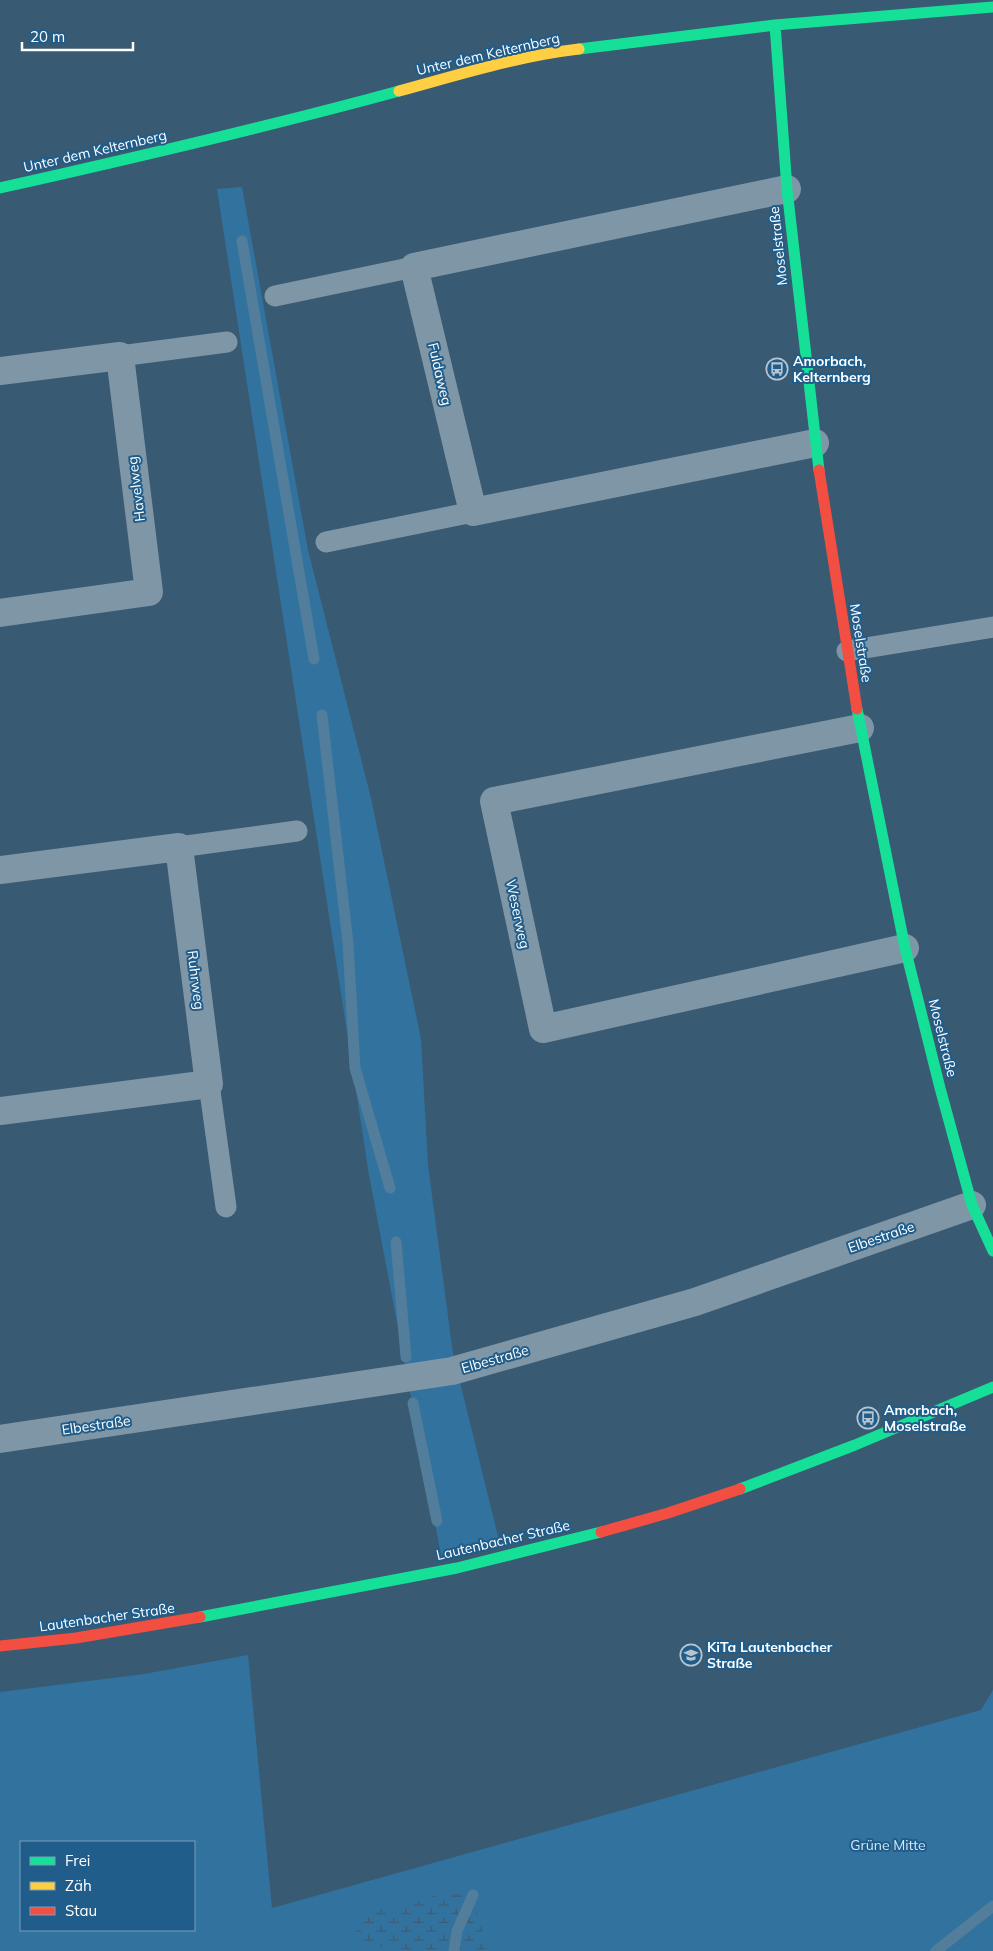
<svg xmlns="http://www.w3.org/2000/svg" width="993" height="1951" font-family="Mulish,sans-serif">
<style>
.green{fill:#32729e;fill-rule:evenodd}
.wetland{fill:url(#wetland-marsh)}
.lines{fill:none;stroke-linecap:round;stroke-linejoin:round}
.stream{stroke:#527d9b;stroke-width:11}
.lane{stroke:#7f96a7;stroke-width:21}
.street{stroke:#7f96a7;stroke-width:28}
.fast{stroke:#16e098;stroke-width:11}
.slow{stroke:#ffcf43;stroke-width:11}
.jam{stroke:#f24e42;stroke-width:11}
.labels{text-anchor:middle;stroke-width:4;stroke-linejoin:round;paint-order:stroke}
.street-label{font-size:14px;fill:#fff;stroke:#205d8a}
.poi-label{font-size:14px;font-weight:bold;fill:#fff;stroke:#205d8a;text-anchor:start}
.park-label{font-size:14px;fill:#d1e8f8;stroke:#205d8a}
</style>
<defs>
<pattern id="wetland-marsh" width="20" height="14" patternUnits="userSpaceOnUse" patternTransform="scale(1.25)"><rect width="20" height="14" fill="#32729e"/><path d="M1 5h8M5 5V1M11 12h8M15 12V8" fill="none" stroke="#425b6d"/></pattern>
</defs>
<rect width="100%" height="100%" fill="#385a72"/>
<!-- green -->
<path class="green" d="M 242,187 L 308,550 L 371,798 L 421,1039 L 428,1165 L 453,1354 L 499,1540 L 441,1555 L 369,1175 L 217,189 Z
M 248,1655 L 272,1908 L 981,1710 L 993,1690 L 993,1951 L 0,1951 L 0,1692 L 144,1674 ZM 21,1842 L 194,1842 L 194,1930 L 21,1930 Z"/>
<!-- wetland -->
<path class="wetland" d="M 442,1893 L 473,1895 L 488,1951 L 388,1951 L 387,1948 L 354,1940 L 360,1919 L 379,1909 L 393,1911 Z"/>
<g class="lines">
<!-- stream -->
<path class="stream" d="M 242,241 L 314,659
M 322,715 L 348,943 L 355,1068 L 390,1188
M 396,1242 L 406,1357
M 413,1403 L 437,1521
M 454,1951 L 457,1931 L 473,1895
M 936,1951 L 993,1906"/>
<!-- lane -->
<path class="lane" d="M 275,296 L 414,267
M 120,356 L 227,342
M 326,542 L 473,512
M 847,651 L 993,627
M 179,847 L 297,831
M 209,1084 L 226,1207"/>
<!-- street -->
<path class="street" d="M 787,189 L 414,267 L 473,512 L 815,443
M 0,371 L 120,356 L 149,592 L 0,613
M 860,728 L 494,801 L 543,1029 L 905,948
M 0,870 L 179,847 L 209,1084 L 0,1111
M 0,1439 L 452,1371 L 695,1302 L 972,1205"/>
<!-- fast -->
<path class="fast" d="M 775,25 L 787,189 L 819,470
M 579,49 L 775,25 L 993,7
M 0,188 C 134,158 267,127 399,91
M 857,709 L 905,948 L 940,1088 L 972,1205 L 993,1251
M 740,1489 L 855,1445 L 993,1387
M 200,1617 L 457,1568 L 601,1532"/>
<!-- slow -->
<path class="slow" d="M 399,91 C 458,75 518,56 579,49"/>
<!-- jam -->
<path class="jam" d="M 819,470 L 857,709
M 601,1532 L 668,1513 L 740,1489
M 0,1646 L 76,1638 L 200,1617"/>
</g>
<!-- icons -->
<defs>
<g id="bus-ring" transform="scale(1.125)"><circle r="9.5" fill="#205d8a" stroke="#b9c5ce" stroke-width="1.5"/><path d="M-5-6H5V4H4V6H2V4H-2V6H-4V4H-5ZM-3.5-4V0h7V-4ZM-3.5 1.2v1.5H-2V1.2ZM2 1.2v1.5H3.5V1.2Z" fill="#b9c5ce"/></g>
<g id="school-ring" transform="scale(1.125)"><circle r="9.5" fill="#205d8a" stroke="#b9c5ce" stroke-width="1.5"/><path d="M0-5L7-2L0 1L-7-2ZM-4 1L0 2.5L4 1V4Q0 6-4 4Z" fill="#b9c5ce"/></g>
</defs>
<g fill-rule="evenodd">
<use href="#bus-ring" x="777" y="369"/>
<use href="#bus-ring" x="868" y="1418"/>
<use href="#school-ring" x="691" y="1655"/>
</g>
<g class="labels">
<!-- street labels -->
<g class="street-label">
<text transform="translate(488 54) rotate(-13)" y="5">Unter dem Kelternberg</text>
<text transform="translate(95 151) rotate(-13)" y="5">Unter dem Kelternberg</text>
<text transform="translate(778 246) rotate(-96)" y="5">Moselstraße</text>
<text transform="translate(440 374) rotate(77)" y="5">Fuldaweg</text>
<text transform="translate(136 489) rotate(-97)" y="5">Havelweg</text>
<text transform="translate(861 643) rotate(81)" y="5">Moselstraße</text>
<text transform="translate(518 914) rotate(78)" y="5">Weserweg</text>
<text transform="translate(196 980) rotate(83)" y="5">Ruhrweg</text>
<text transform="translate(943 1038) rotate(76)" y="5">Moselstraße</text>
<text transform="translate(881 1237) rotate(-19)" y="5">Elbestraße</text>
<text transform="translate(495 1359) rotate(-16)" y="5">Elbestraße</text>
<text transform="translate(96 1425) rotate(-8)" y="5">Elbestraße</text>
<text transform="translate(503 1540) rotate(-13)" y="5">Lautenbacher Straße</text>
<text transform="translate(107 1617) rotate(-8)" y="5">Lautenbacher Straße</text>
</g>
<!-- poi labels -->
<g class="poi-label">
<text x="793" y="366">Amorbach,<tspan x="793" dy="16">Kelternberg</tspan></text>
<text x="884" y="1415">Amorbach,<tspan x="884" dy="16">Moselstraße</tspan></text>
<text x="707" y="1652">KiTa Lautenbacher<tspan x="707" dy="16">Straße</tspan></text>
</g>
<!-- park labels -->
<g class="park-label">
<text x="888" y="1850">Grüne Mitte</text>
</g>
</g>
<!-- legend -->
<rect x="20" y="1841" width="175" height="90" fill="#205d8a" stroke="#799eb9"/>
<rect x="30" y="1857" width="25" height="8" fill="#16e098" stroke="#799eb9"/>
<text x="65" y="1866" font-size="15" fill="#ffffff">Frei</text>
<rect x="30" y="1882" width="25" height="8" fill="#ffcf43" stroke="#799eb9"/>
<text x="65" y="1891" font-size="15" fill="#ffffff">Zäh</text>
<rect x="30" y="1907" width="25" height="8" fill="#f24e42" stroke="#799eb9"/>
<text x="65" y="1916" font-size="15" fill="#ffffff">Stau</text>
<!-- scale -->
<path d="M22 42v8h111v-8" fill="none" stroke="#ffffff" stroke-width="2.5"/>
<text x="30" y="42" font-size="15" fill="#ffffff" stroke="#205d8a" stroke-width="4" paint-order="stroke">20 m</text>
</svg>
